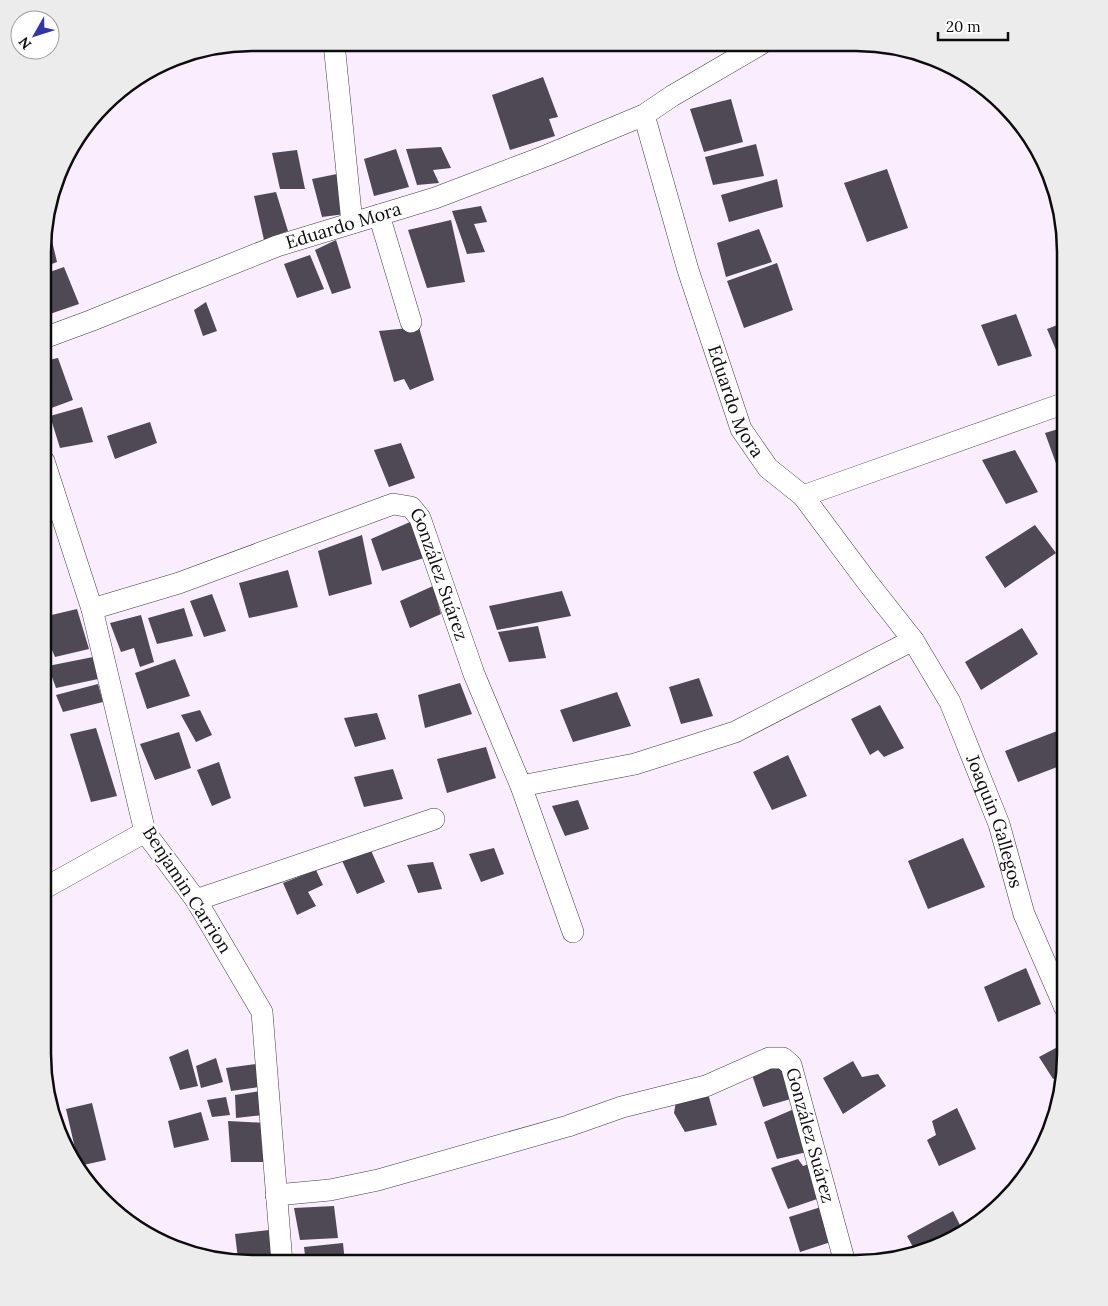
<svg xmlns="http://www.w3.org/2000/svg" width="1108" height="1306" font-family="Lora,serif">
<style>
.building{fill:#4e4954}
.lines{fill:none;stroke-linecap:round;stroke-linejoin:round}
.minor-casing{stroke:#3f3f3f;stroke-width:22}
.minor{stroke:#fff;stroke-width:21}
.labels{text-anchor:middle;stroke-width:5;stroke-linejoin:round;paint-order:stroke}
.street-label{font-size:18px;fill:#0c0c0c;stroke:#fff}
.rim{fill:none;stroke:#0c0c0c;stroke-width:2.5}
</style>
<rect width="100%" height="100%" fill="#faedfe"/>
<!-- building -->
<path class="building" d="M 543,77 L 558,117 L 549,119 L 555,136 L 510,150 L 492,95 Z
M 731,99 L 743,142 L 704,152 L 690,109 Z
M 756,144 L 764,176 L 713,185 L 705,157 Z
M 441,147 L 451,168 L 433,170 L 439,183 L 417,185 L 406,149 Z
M 396,149 L 409,187 L 374,196 L 364,159 Z
M 297,150 L 305,189 L 280,189 L 272,153 Z
M 887,169 L 908,228 L 867,242 L 844,183 Z
M 337,174 L 345,214 L 322,217 L 312,179 Z
M 777,179 L 783,207 L 729,222 L 721,195 Z
M 276,192 L 288,231 L 264,240 L 254,196 Z
M 481,206 L 487,222 L 474,224 L 485,252 L 467,254 L 452,211 Z
M 451,220 L 465,282 L 427,288 L 408,230 Z
M 49,228 L 57,262 L 44,267 L 44,230 Z
M 759,229 L 772,262 L 726,277 L 717,243 Z
M 336,240 L 351,288 L 332,294 L 315,250 Z
M 310,255 L 324,289 L 297,298 L 284,264 Z
M 777,263 L 793,310 L 744,328 L 727,281 Z
M 64,267 L 79,304 L 44,316 L 44,274 Z
M 206,302 L 217,331 L 203,336 L 194,310 Z
M 1016,314 L 1032,356 L 998,366 L 981,325 Z
M 1065,322 L 1065,371 L 1047,329 Z
M 419,327 L 434,380 L 410,390 L 404,379 L 394,382 L 379,331 Z
M 58,358 L 73,400 L 46,410 L 44,405 L 44,361 Z
M 82,407 L 93,442 L 60,448 L 50,416 Z
M 150,422 L 157,443 L 115,459 L 107,436 Z
M 1065,427 L 1065,479 L 1062,480 L 1045,433 Z
M 401,443 L 415,478 L 389,487 L 374,450 Z
M 1015,450 L 1038,492 L 1006,504 L 982,460 Z
M 410,522 L 424,558 L 382,571 L 371,539 Z
M 1035,525 L 1056,553 L 1005,588 L 985,557 Z
M 362,535 L 372,584 L 329,596 L 318,551 Z
M 288,570 L 298,607 L 249,618 L 239,583 Z
M 433,586 L 441,614 L 410,628 L 400,601 Z
M 562,591 L 571,616 L 497,630 L 489,606 Z
M 212,594 L 226,631 L 204,637 L 190,601 Z
M 184,608 L 193,636 L 157,644 L 148,618 Z
M 77,609 L 89,649 L 55,657 L 43,629 L 43,617 Z
M 141,615 L 154,662 L 140,667 L 134,648 L 121,652 L 110,623 Z
M 538,626 L 546,658 L 509,662 L 498,632 Z
M 1022,628 L 1038,654 L 981,690 L 965,662 Z
M 93,657 L 98,679 L 56,688 L 48,666 Z
M 175,659 L 190,696 L 147,709 L 135,673 Z
M 699,678 L 713,716 L 681,724 L 669,687 Z
M 460,683 L 472,714 L 425,728 L 418,695 Z
M 98,684 L 103,702 L 63,712 L 56,695 Z
M 617,692 L 631,726 L 573,742 L 560,710 Z
M 880,705 L 904,748 L 884,757 L 878,750 L 870,755 L 851,719 Z
M 200,710 L 212,735 L 196,742 L 181,715 Z
M 377,713 L 386,739 L 355,747 L 344,718 Z
M 96,728 L 117,796 L 91,802 L 70,734 Z
M 1065,728 L 1065,764 L 1018,782 L 1005,751 Z
M 179,732 L 191,768 L 155,780 L 140,744 Z
M 486,747 L 496,778 L 447,793 L 437,759 Z
M 788,755 L 807,796 L 772,810 L 753,772 Z
M 219,762 L 231,798 L 212,806 L 197,770 Z
M 393,769 L 403,799 L 364,807 L 354,777 Z
M 578,800 L 589,829 L 565,836 L 552,806 Z
M 963,838 L 985,887 L 928,909 L 908,861 Z
M 369,846 L 385,882 L 357,894 L 340,856 Z
M 494,848 L 504,874 L 481,882 L 469,854 Z
M 433,862 L 442,889 L 418,893 L 407,865 Z
M 316,870 L 323,885 L 308,892 L 316,906 L 297,915 L 283,883 Z
M 1026,968 L 1041,1004 L 998,1022 L 984,987 Z
M 1065,1043 L 1064,1073 L 1053,1079 L 1039,1057 Z
M 188,1049 L 198,1086 L 180,1090 L 169,1057 Z
M 216,1058 L 223,1082 L 201,1088 L 196,1066 Z
M 853,1061 L 862,1077 L 878,1074 L 886,1086 L 843,1114 L 823,1078 Z
M 256,1064 L 260,1087 L 231,1091 L 226,1068 Z
M 771,1064 L 785,1070 L 794,1098 L 763,1107 L 752,1075 Z
M 707,1090 L 717,1125 L 685,1132 L 674,1113 L 676,1101 Z
M 260,1091 L 264,1115 L 236,1118 L 235,1095 Z
M 226,1097 L 230,1115 L 212,1117 L 207,1100 Z
M 92,1103 L 106,1160 L 79,1166 L 66,1109 Z
M 957,1108 L 976,1149 L 939,1166 L 927,1140 L 936,1135 L 932,1121 Z
M 794,1109 L 807,1152 L 777,1159 L 764,1122 Z
M 201,1112 L 209,1140 L 174,1148 L 168,1121 Z
M 228,1121 L 266,1123 L 271,1162 L 231,1162 Z
M 798,1159 L 803,1166 L 809,1164 L 820,1198 L 788,1209 L 771,1168 Z
M 334,1206 L 338,1238 L 300,1240 L 294,1208 Z
M 821,1207 L 834,1241 L 800,1252 L 789,1217 Z
M 953,1211 L 964,1233 L 961,1235 L 914,1249 L 907,1236 Z
M 269,1230 L 274,1255 L 238,1259 L 235,1234 Z
M 343,1243 L 345,1263 L 306,1263 L 304,1247 Z
M 267,1258 L 268,1263 L 237,1263 L 237,1262 Z"/>
<g class="lines">
<!-- minor casing -->
<g class="minor-casing">
<g id="minor">
<path d="M 334,43 L 352,223"/>
<path id="s1" d="M 644,115 L 688,270 L 741,429 L 768,468 L 803,496 L 868,583 L 913,640 L 950,702 L 999,824 L 1024,914 L 1065,1008"/>
<path d="M 379,215 L 411,322"/>
<path id="s2" d="M 44,338 L 90,321 L 277,246 L 435,198 L 548,155 L 644,115 L 672,96 L 761,44"/>
<path d="M 44,461 L 92,609 L 145,832 L 196,900 L 262,1012 L 282,1263"/>
<path d="M 803,496 L 1065,403"/>
<path id="s3" d="M 92,609 L 179,583 L 393,504 L 411,507 L 420,518 L 474,674 L 521,786 L 573,932"/>
<path d="M 521,786 L 635,764 L 735,732 L 913,640"/>
<path d="M 43,889 L 145,832"/>
<path d="M 196,900 L 434,819"/>
<path id="s4" d="M 276,1195 L 330,1190 L 378,1180 L 568,1126 L 622,1107 L 706,1086 L 769,1058 L 783,1058 L 791,1065 L 845,1263"/>
</g>
</g>
<!-- minor -->
<use href="#minor" class="minor"/>
</g>
<g class="labels">
<!-- street labels -->
<g class="street-label">
<text dy="6" stroke="none"><textPath href="#s2" startOffset="320">Eduardo Mora</textPath></text>
<text dy="6" stroke="none"><textPath href="#s1" startOffset="301">Eduardo Mora</textPath></text>
<text dy="6" stroke="none"><textPath href="#s3" startOffset="411">González Suárez</textPath></text>
<text dy="6" stroke="none"><textPath href="#s1" startOffset="802">Joaquin Gallegos</textPath></text>
<text transform="translate(187 890) rotate(57)" y="6">Benjamin Carrion</text>
<text dy="6" stroke="none"><textPath href="#s4" startOffset="611">González Suárez</textPath></text>
</g>
</g>
<!-- crop -->
<path d="M0 0H1108V1306H0ZM252 51H856A201 201 0 0 1 1057 252V1054A201 201 0 0 1 856 1255H252A201 201 0 0 1 51 1054V252A201 201 0 0 1 252 51Z" fill="#ececec" fill-rule="evenodd"/>
<path class="rim" d="M252 51H856A201 201 0 0 1 1057 252V1054A201 201 0 0 1 856 1255H252A201 201 0 0 1 51 1054V252A201 201 0 0 1 252 51Z"/>
<!-- north arrow -->
<g transform="translate(35 35) rotate(231)"><circle r="24" fill="#ffffff" stroke="#9e9e9e"/>
<path d="M0-4L9 19L0 12L-9 19Z" fill="#3034b1"/>
<text y="-8" font-size="14" font-weight="bold" text-anchor="middle" fill="#0c0c0c">N</text>
</g>
<!-- scale -->
<path d="M938 32v8h70v-8" fill="none" stroke="#0c0c0c" stroke-width="2.5"/>
<text x="946" y="32" font-size="15" fill="#0c0c0c" stroke="#ffffff" stroke-width="4" paint-order="stroke">20 m</text>
</svg>
